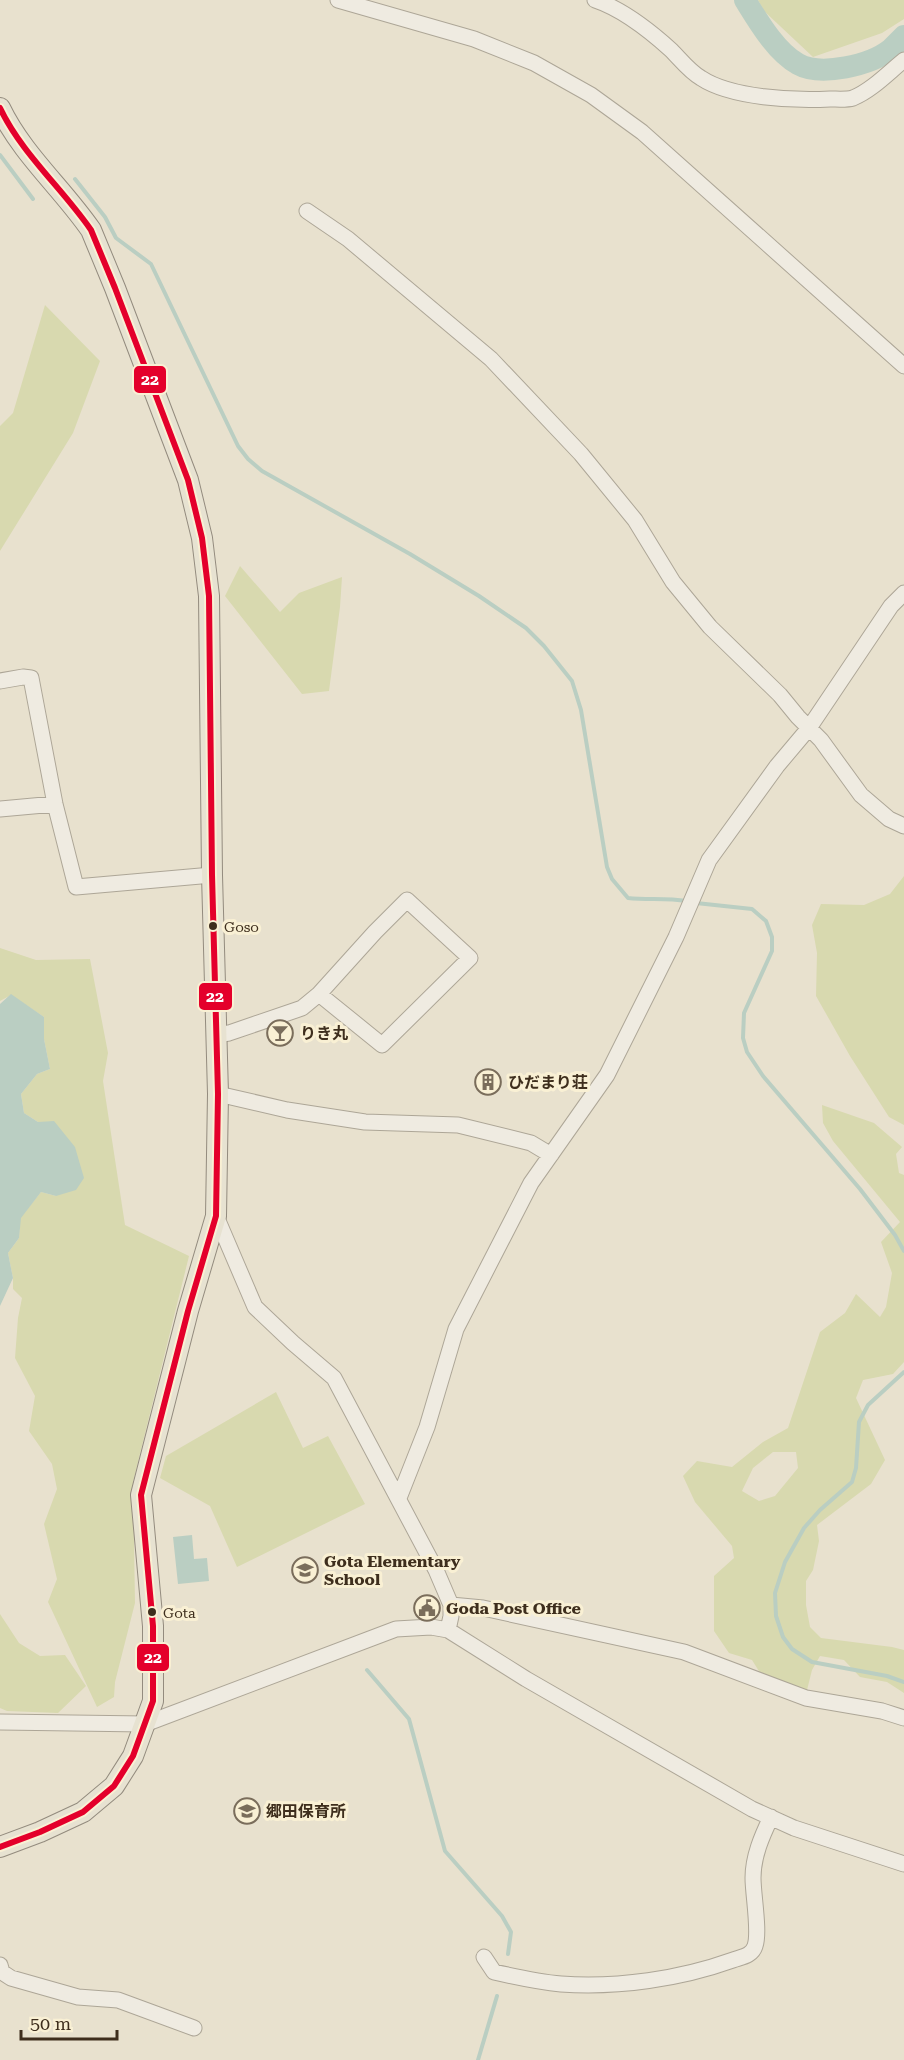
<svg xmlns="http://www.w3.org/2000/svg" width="904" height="2060" font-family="'Roboto Serif','Noto Sans JP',serif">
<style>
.green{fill:#d8d9af;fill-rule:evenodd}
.water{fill:#bacec2}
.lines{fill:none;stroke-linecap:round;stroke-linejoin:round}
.stream{stroke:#bacec2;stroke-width:4}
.river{stroke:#bacec2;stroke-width:22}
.minor-casing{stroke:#ada697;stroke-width:17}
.major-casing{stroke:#938b7e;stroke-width:22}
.minor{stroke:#efebe1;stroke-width:15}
.major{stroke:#e7e2d1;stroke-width:20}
.bus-1-casing{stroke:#f9f0d4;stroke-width:10}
.bus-1{stroke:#e4002b;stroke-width:6}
.bus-dot{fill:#3e2e1d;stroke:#f9f0d4;stroke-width:2}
.labels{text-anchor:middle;stroke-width:6;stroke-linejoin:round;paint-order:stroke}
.bus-label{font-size:14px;fill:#3e2e1d;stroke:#f9f0d4;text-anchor:start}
.poi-label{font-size:16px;font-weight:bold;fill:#3e2e1d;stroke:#f9f0d4;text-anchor:start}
.line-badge{stroke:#f9f0d4;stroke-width:2}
.badge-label{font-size:16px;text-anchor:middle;font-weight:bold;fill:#fff}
</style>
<rect width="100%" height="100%" fill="#e8e1ce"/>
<!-- green -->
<path class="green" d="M 758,0 L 904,0 L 904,19 L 882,33 L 813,57 L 764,11 Z
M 45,305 L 100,361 L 73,433 L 0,551 L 0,426 L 13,413 Z
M 240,566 L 280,612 L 299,593 L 342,577 L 340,607 L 329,691 L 302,694 L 225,596 Z
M 904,876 L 904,1125 L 889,1117 L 850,1056 L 816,996 L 817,953 L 812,925 L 821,904 L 864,905 L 890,894 Z
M 0,948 L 36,960 L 90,959 L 108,1053 L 103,1081 L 125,1225 L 189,1256 L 133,1482 L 135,1603 L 115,1682 L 114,1697 L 97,1707 L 48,1602 L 57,1579 L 44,1524 L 57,1489 L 52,1464 L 29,1431 L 35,1396 L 15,1358 L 18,1318 L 22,1298 L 13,1289 L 13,1278 L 8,1253 L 19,1238 L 20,1218 L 41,1192 L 56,1196 L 38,1122 L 24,1113 L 21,1094 L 37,1074 L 50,1069 L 44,1039 L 44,1017 L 11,995 L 0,1001 Z
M 822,1105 L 874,1123 L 902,1147 L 896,1154 L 899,1173 L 904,1175 L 904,1362 L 893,1374 L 863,1380 L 856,1398 L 885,1460 L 871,1484 L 817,1525 L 819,1541 L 813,1570 L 806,1581 L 806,1605 L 810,1627 L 821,1638 L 892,1647 L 904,1650 L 904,1693 L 887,1682 L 860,1677 L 844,1660 L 820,1656 L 812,1670 L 807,1690 L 762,1676 L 752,1660 L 729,1653 L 714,1631 L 714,1576 L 734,1558 L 732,1546 L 695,1502 L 683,1476 L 697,1461 L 732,1467 L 763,1442 L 788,1428 L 820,1332 L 845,1313 L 856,1294 L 880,1317 L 886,1307 L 892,1273 L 881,1242 L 900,1222 L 833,1141 L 823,1123 ZM 773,1452 L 796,1452 L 798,1468 L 775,1496 L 759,1501 L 742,1491 L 753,1468 Z
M 276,1392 L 303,1448 L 328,1436 L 365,1504 L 237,1567 L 210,1506 L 160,1478 L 166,1456 Z
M 0,1614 L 19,1643 L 40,1656 L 65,1655 L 86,1686 L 58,1713 L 7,1711 L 0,1708 Z"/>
<!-- water -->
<path class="water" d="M 11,994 L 44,1017 L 44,1039 L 50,1069 L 37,1074 L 21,1094 L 24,1113 L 38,1122 L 54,1121 L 75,1147 L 84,1178 L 76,1190 L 56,1196 L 41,1192 L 21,1218 L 19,1238 L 8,1253 L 13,1278 L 0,1306 L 0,1004 Z
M 192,1535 L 194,1559 L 207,1558 L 209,1581 L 178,1584 L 173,1537 Z"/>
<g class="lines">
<!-- stream -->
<path class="stream" d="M 0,155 L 33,199
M 75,179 L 105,217 L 116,238 L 151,264 L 238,446 L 248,459 L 262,471 L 410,554 L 479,596 L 526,628 L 544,646 L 572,681 L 581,710 L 607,867 L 612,879 L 628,898 C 647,900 667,898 686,901
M 696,903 L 752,909 L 766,921 L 772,937 L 772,951 L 744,1013 L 743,1038 L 747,1052 L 763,1076 L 860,1189 L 895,1235 L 904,1251
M 904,1372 L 868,1405 L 859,1422 L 856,1468 L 852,1482 L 820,1510 L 804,1528 L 785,1562 L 775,1593 L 776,1616 L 783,1637 L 792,1649 L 812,1662 L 887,1676 L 904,1682
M 367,1670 L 409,1719 L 445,1851 L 502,1916 L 511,1932 L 508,1954
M 478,2060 L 497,1996"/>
<!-- river -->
<path class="river" d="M 745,0 C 758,21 776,52 798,64 C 821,77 871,65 891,49 C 895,45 900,40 904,36"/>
<!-- minor casing -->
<g class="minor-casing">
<path id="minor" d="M 338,0 L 474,39 L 534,63 L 591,95 L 642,132 L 904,366
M 595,0 C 622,9 650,31 671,50 C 680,59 690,72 701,78 C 731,98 795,101 830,99 C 837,99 846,100 853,98 C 872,90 888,73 904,60
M 307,211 L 348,239 L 491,359 L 581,454 L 635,520 L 673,582 L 710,627 L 780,695 L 798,717 L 821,740 L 861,795 L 889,819 L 904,826
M 0,681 L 23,677 L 31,678 L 55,804 L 76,887 L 212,875
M 0,809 L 55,804
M 407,900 L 470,958 L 382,1045 L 319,994 L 375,932 Z
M 216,1035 L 229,1033 L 302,1008 L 319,994
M 218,1094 L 287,1110 L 365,1122 L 458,1125 L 531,1143 L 551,1155
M 216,1216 L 255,1307 L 293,1343 L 334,1378 L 436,1570 L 451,1605 L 451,1616 L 448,1630
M 399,1498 L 427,1427 L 456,1329 L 531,1183 L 607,1075 L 676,937 L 709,860 L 777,766 L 809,728 L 891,606 L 904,593
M 451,1605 L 483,1608 L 684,1652 L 806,1698 L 882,1711 L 904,1718
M 0,1722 L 145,1724 L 396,1629 L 431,1627 L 448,1630 L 526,1679 L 752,1809 L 794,1828 L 904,1864
M 484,1957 L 494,1972 C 516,1977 539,1982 561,1984 C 618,1988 680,1979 733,1960 C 741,1957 752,1956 755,1946 C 760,1932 753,1895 753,1878 C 753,1856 762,1836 771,1817
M 0,1965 L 2,1972 L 11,1978 L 78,1997 L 118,2000 L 194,2028"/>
</g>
<!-- major casing -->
<g class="major-casing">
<path id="major" d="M 0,108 C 22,154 62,188 91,230 L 115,288 L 188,480 L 202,538 L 209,596 L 212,875 L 218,1094 L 216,1216 L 188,1311 L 141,1495 L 153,1626 L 153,1701 L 133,1756 L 114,1786 L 83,1812 L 40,1832 L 0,1847"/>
</g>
<!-- minor -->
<use href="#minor" class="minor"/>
<!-- major -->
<use href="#major" class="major"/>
<!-- bus-1 casing -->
<g class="bus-1-casing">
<path id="bus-1" d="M 0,108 C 22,154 62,188 91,230 L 115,288 L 188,480 L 202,538 L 209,596 L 212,875 L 218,1094 L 216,1216 L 188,1311 L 141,1495 L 153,1626 L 153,1701 L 133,1756 L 114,1786 L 83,1812 L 40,1832 L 0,1847"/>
</g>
<!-- bus-1 -->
<use href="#bus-1" class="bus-1"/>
</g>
<!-- icons -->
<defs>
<g id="bar-ring" transform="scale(1.35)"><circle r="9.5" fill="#f9f0d4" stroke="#7a6d5b" stroke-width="1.5"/><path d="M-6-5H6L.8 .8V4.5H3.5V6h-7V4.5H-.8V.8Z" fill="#7a6d5b"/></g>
<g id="building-ring" transform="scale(1.35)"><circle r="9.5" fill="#f9f0d4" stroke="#7a6d5b" stroke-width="1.5"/><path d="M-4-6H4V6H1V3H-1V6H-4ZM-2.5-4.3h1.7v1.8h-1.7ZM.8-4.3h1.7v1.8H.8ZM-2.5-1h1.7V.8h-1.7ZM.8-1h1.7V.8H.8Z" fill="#7a6d5b"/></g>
<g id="school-ring" transform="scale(1.35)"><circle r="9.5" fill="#f9f0d4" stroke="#7a6d5b" stroke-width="1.5"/><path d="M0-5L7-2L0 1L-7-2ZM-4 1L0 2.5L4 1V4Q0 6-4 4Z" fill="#7a6d5b"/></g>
<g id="civic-ring" transform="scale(1.35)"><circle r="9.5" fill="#f9f0d4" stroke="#7a6d5b" stroke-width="1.5"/><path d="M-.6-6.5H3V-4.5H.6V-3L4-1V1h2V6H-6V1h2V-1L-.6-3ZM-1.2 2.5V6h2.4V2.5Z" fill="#7a6d5b"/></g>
</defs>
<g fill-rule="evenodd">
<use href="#bar-ring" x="280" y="1033"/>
<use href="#building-ring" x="488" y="1082"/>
<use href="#school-ring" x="305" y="1570"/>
<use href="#civic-ring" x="427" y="1608"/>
<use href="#school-ring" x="247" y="1811"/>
</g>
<!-- markers -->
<g class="bus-dot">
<circle cx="213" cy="926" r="5"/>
<circle cx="152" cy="1612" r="5"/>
</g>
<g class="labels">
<!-- bus labels -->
<g class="bus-label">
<text x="224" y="932">Goso</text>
<text x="163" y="1618">Gota</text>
</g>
<!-- poi labels -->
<g class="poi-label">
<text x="300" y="1039">りき丸</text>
<text x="508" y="1088">ひだまり荘</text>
<text x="324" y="1567">Gota Elementary<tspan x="324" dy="18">School</tspan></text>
<text x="446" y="1614">Goda Post Office</text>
<text x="266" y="1817">郷田保育所</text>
</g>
</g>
<g class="line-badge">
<rect x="133" y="365" width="34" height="29" rx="6" fill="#e4002b"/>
<rect x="198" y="982" width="35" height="29" rx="6" fill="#e4002b"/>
<rect x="136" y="1643" width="34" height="29" rx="6" fill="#e4002b"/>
</g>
<g class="badge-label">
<text x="150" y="385">22</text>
<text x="215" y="1002">22</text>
<text x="153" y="1663">22</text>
</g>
<!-- scale -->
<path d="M21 2030v9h96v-9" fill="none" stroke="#3e2e1d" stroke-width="3"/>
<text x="30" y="2030" font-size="18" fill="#3e2e1d" stroke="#f9f0d4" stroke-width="4.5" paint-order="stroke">50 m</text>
</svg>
